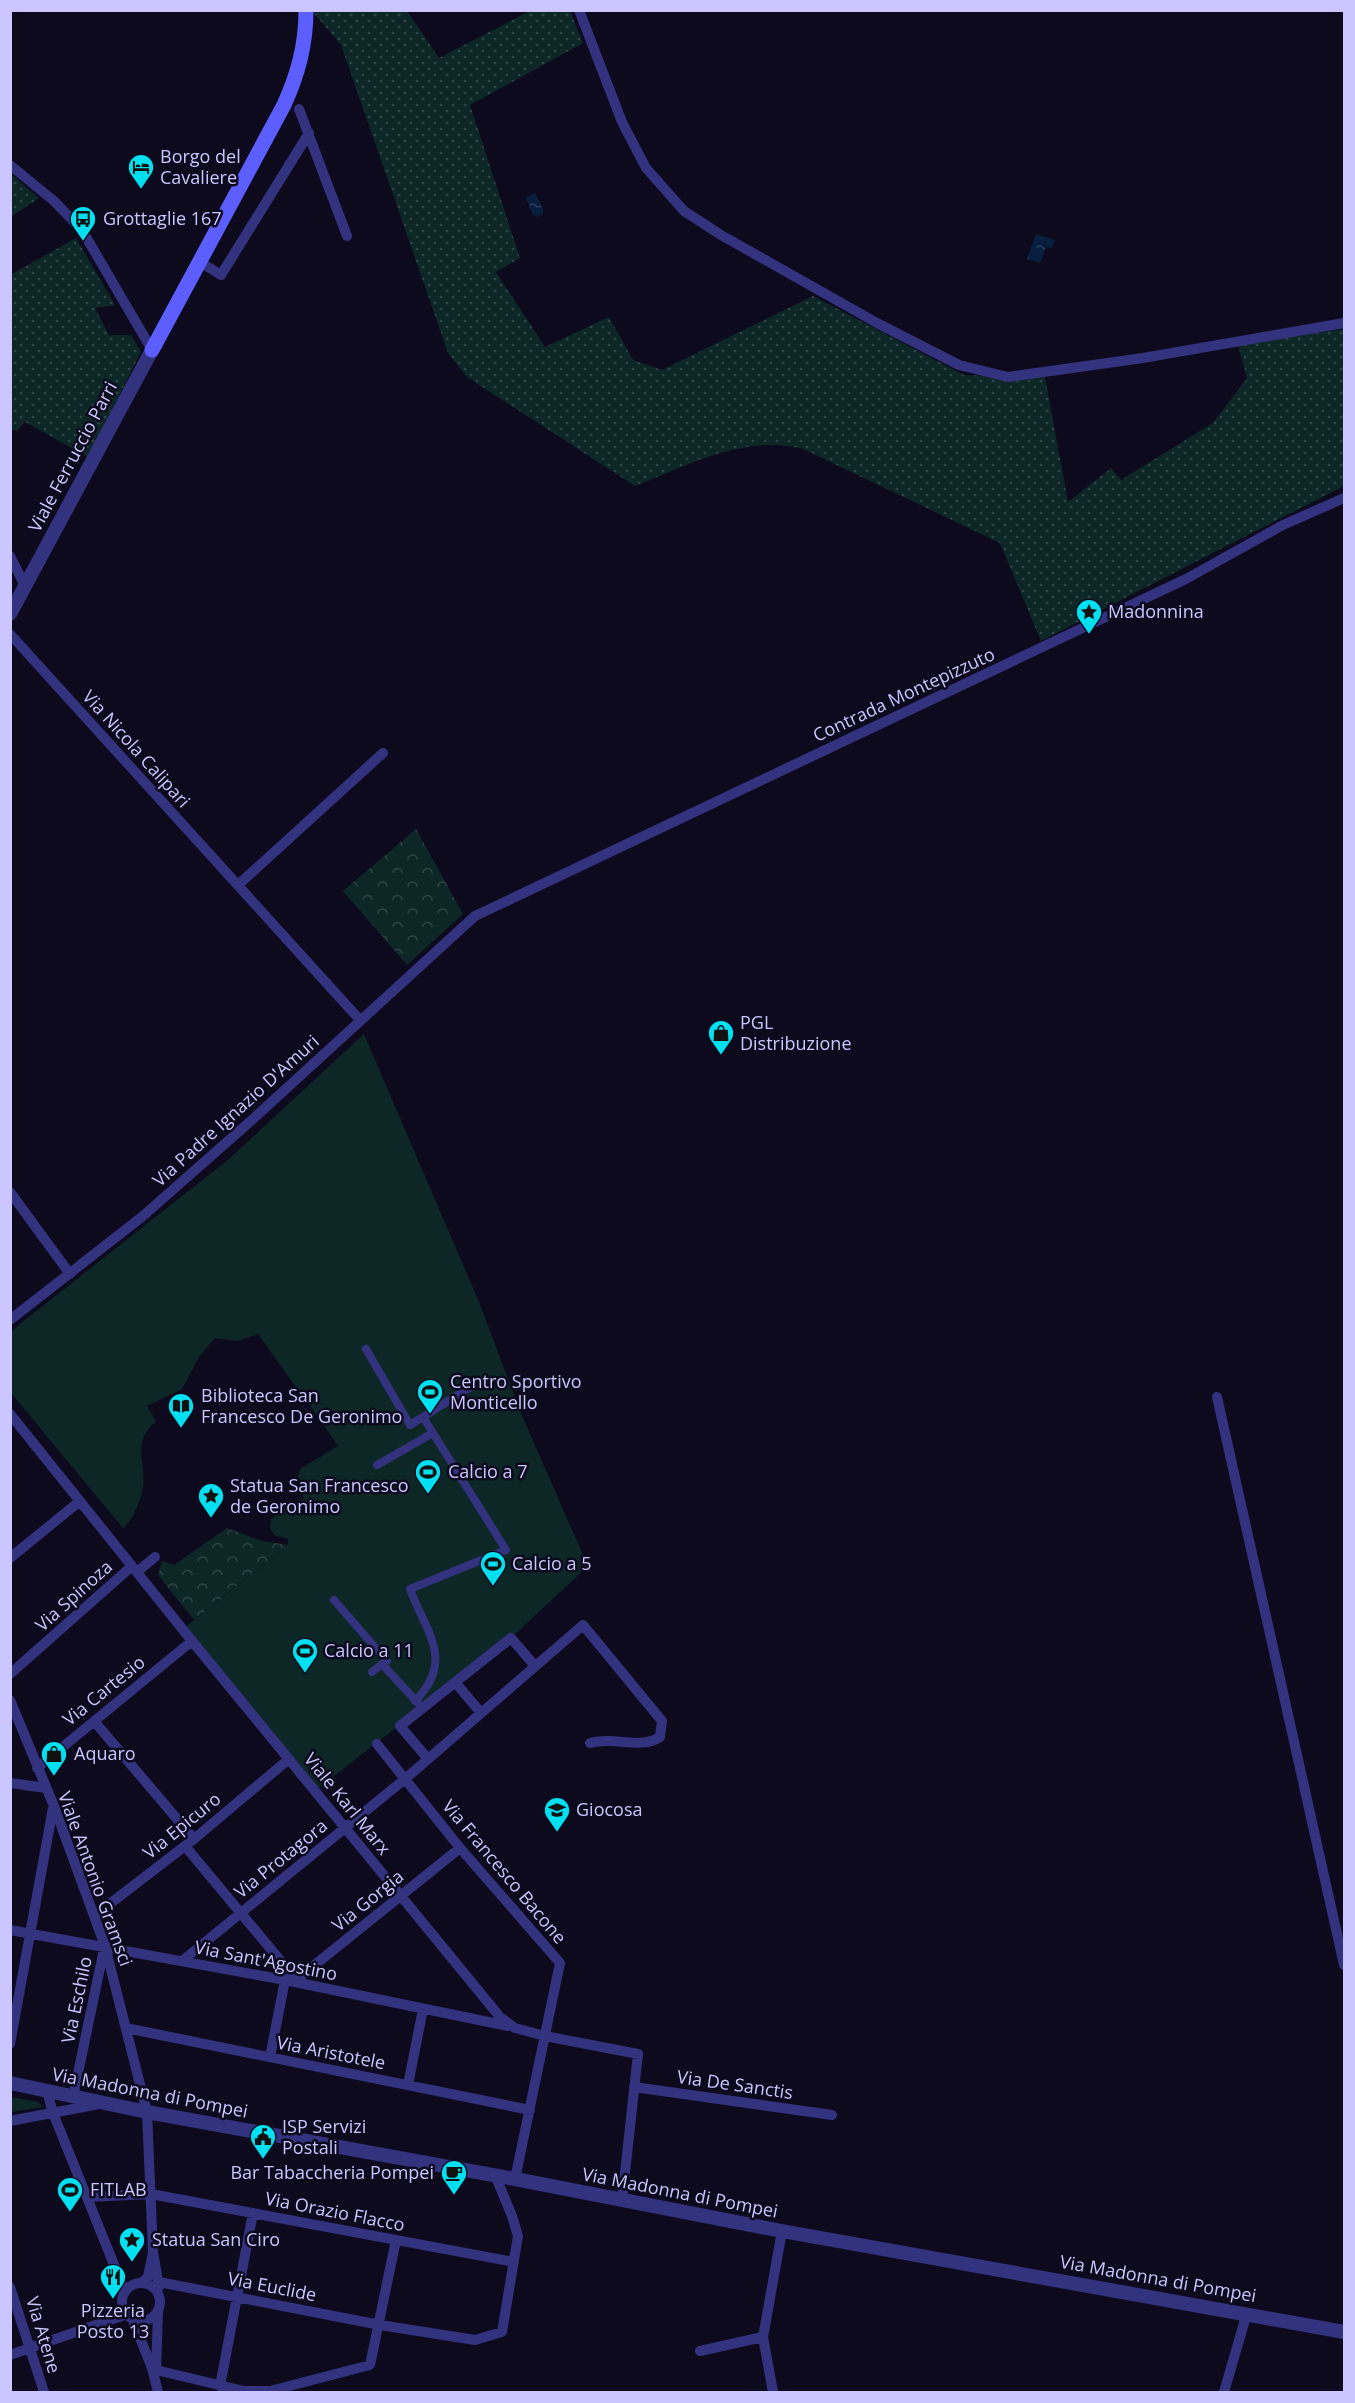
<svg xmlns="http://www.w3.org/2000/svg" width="1355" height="2403" font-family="'Open Sans',sans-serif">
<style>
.grass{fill:url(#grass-dots)}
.forest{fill:url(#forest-crowns)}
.park{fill:#0d2726}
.water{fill:url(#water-ripples)}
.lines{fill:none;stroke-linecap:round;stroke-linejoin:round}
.pedestrian{stroke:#33327f;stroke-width:8}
.minor{stroke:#33327f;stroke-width:10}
.tertiary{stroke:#33327f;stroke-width:14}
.secondary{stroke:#5d5eff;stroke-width:15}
.labels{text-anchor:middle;stroke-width:5;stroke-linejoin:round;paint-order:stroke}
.poi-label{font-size:18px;fill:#cbc6ff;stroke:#0d0a1d;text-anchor:start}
.street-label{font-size:18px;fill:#cbc6ff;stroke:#0d0a1d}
</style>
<defs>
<pattern id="grass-dots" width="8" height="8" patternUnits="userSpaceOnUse" patternTransform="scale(1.5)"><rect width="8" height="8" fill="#0d2726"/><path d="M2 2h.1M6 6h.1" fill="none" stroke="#2f4547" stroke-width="1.8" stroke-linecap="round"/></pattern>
<pattern id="forest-crowns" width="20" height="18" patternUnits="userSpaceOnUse" patternTransform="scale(1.5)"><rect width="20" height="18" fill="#0d2726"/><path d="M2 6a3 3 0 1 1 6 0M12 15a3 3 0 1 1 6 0" fill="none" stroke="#2f4547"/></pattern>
<pattern id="water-ripples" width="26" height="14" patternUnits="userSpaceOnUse" patternTransform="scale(1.5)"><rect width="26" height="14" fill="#081e3f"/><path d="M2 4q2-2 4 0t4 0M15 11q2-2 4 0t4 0" fill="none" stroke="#2b3d5c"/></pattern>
</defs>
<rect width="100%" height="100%" fill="#0d0a1d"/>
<!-- grass -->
<path class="grass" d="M 312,11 L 407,11 L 439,58 L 530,11 L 570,11 L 583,43 L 470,105 L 520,258 L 496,272 L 545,347 L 609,317 L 633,360 L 662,370 L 813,296 L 964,375 L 1045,377 L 1068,502 L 1111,468 L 1121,480 L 1213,423 L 1247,378 L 1238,345 L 1344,329 L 1344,486 L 1041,641 L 1000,543 L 803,449 C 745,434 688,465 635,486 L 467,377 L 448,353 L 341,45 Z
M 11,174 L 39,198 L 11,217 L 10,217 Z
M 76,238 L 115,305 L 95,308 L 109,335 L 131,335 L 141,352 L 88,457 L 25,422 L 17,431 L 11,430 L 10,275 Z"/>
<!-- forest -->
<path class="forest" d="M 416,829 L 463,914 L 407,965 L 343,891 Z
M 227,1528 L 262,1541 L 288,1545 L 194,1620 L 158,1575 L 162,1561 L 174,1565 Z"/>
<!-- park -->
<path class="park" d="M 364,1034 L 479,1302 L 523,1418 L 588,1566 L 511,1638 L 315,1791 L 183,1629 L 288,1545 L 288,1539 L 274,1535 L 270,1528 L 271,1519 L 304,1498 L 296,1485 L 300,1469 L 338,1446 L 305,1398 L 295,1403 L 298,1390 L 258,1334 L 237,1341 L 215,1338 L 199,1357 L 182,1389 L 147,1406 L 156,1421 C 131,1444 146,1460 143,1487 C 141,1501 133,1520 123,1528 L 11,1393 L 11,1331 L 229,1159 Z
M 12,2097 L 38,2102 L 43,2107 L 11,2112 Z"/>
<!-- water -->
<path class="water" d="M 535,193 L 543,209 L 543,214 L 537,217 L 533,215 L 526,198 Z
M 1036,234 L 1055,240 L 1052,248 L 1046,247 L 1040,263 L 1027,259 Z"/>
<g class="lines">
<!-- pedestrian -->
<path class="pedestrian" d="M 366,1349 L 410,1425 L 423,1417 L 506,1550 L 410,1589 C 425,1631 456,1660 415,1701
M 423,1417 L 475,1384
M 377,1465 L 433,1433
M 334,1600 L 387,1661 L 382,1664
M 372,1672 L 382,1664 L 418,1703"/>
<!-- minor -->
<path class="minor" d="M 579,10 L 622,122 L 646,168 L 684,211 L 721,235 L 877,323 L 959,365 L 1008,377 L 1143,358 L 1344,323
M 299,109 L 347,236
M 10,165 L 54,201 L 82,230 L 152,350
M 200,262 L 221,275 L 309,133
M 10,556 L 25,586
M 10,634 L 360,1020
M 238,885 L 383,753
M 10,1192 L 70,1274
M 10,1320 L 143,1216 L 253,1119 L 475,916 L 1186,579 L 1283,525 L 1344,498
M 1217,1397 L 1344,1965
M 10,1414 L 192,1641 L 500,2017 L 515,2028 L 545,2036 L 638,2054 L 622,2200
M 10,1558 L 80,1501
M 137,1572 L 155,1557
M 10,1674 L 132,1566
M 455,1682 L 481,1713
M 10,1700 L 54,1806 L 105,1946 L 147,2112 L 153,2252
M 94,1721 L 194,1839
M 377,1744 L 460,1848 L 560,1963 L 515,2179
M 428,1759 L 400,1726 L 511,1638 L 535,1666
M 37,1768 L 192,1641
M 10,1783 L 46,1788
M 185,1846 L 299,1983
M 94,1916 L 194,1839 L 289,1759
M 10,1930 L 285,1980 L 508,2026
M 182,1961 L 405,1779 L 583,1625 L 662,1721 L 660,1737 C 640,1750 615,1736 590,1743
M 296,1980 L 460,1848
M 126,2028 L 530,2110
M 10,2044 L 53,1808
M 270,2057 L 285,1980
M 408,2085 L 423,2009
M 634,2087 L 832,2115
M 47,2091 L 53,2113 L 125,2292
M 73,2097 L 104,1949
M 10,2121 L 99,2104
M 87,2197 L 151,2194 L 514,2262
M 159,2282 L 380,2325 L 475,2340 L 502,2332 L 518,2236 L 512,2216 L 495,2175
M 141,2283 L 148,2277 L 153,2252 L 159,2287
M122 2302a19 19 0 1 1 38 0a19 19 0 1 1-38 0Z
M 10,2287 L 44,2392
M 132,2318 L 152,2368 L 158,2392
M 700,2351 L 763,2337
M 10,2355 L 127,2314
M 156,2370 L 244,2391 L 270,2391 L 370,2365 L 396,2240
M 156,2372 L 158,2311
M 220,2386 L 253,2213
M 773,2392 L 763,2337 L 782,2231
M 1224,2392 L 1247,2313"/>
<!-- tertiary -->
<path class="tertiary" d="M 10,614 L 152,350
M 10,2083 L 147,2112 L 515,2179 L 782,2231 L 1344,2332"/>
<!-- secondary -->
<path class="secondary" d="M 152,350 L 284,105 C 298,74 306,45 306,10"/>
</g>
<!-- icons -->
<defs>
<g id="hotel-pin" transform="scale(1.35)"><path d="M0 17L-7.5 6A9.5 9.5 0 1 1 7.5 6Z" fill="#00e0f1" stroke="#0d0a1d"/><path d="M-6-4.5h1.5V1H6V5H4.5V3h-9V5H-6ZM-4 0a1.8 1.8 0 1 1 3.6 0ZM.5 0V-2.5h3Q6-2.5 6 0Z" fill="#111"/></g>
<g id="bus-pin" transform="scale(1.35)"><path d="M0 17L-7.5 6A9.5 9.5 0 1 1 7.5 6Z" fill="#00e0f1" stroke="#0d0a1d"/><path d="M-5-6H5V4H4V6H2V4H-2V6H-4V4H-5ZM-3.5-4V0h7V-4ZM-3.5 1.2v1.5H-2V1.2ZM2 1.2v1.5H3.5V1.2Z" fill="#111"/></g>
<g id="sight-pin" transform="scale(1.35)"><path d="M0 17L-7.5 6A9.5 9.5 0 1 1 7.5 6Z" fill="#00e0f1" stroke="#0d0a1d"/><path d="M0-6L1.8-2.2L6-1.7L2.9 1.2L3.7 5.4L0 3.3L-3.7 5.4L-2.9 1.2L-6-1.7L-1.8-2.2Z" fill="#111"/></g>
<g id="shop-pin" transform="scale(1.35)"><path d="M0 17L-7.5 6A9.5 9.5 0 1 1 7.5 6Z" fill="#00e0f1" stroke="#0d0a1d"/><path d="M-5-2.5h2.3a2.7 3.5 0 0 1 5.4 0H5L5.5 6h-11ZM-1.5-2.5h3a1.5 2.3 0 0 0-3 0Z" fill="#111"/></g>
<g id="stadium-pin" transform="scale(1.35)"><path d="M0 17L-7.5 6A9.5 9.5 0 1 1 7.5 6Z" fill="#00e0f1" stroke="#0d0a1d"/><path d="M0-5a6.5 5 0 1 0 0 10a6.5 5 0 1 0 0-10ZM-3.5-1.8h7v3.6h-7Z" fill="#111"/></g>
<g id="library-pin" transform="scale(1.35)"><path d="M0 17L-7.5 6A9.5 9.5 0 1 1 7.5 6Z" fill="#00e0f1" stroke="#0d0a1d"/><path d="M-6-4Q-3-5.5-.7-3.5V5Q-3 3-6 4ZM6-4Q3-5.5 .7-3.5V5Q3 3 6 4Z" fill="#111"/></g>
<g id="school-pin" transform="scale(1.35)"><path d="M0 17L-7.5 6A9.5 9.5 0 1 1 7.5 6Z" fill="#00e0f1" stroke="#0d0a1d"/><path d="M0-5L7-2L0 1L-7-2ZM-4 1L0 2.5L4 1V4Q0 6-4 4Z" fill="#111"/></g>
<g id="civic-pin" transform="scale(1.35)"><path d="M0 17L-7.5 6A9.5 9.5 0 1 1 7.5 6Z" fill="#00e0f1" stroke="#0d0a1d"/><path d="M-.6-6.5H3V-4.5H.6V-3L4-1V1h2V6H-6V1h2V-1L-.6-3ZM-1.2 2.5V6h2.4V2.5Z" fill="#111"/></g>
<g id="cafe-pin" transform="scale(1.35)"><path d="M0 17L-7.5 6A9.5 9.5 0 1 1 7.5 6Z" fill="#00e0f1" stroke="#0d0a1d"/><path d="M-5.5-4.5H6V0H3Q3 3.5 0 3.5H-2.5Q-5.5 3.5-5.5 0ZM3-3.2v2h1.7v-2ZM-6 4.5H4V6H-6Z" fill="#111"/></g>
<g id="restaurant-pin" transform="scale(1.35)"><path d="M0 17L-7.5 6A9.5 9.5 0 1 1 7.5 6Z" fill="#00e0f1" stroke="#0d0a1d"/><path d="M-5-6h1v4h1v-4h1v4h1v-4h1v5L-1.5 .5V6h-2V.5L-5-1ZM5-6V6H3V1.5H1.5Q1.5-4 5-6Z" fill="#111"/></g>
</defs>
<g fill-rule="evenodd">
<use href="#hotel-pin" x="141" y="167"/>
<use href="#bus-pin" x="83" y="219"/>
<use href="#sight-pin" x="1089" y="612"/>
<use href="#shop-pin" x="721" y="1033"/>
<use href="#stadium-pin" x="430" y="1392"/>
<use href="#library-pin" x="181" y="1406"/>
<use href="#stadium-pin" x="428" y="1472"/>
<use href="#sight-pin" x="211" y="1496"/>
<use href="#stadium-pin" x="493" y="1564"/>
<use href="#stadium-pin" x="305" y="1651"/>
<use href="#shop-pin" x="54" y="1754"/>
<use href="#school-pin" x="557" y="1810"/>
<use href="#civic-pin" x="263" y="2137"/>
<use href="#cafe-pin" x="454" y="2173"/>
<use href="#stadium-pin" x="70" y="2190"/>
<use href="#sight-pin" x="132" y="2240"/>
<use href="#restaurant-pin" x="113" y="2277"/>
</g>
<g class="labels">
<!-- poi labels -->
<g class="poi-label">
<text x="160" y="163">Borgo del<tspan x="160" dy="21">Cavaliere</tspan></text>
<text x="103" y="225">Grottaglie 167</text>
<text x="1108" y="618">Madonnina</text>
<text x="740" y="1029">PGL<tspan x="740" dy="21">Distribuzione</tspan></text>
<text x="450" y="1388">Centro Sportivo<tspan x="450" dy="21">Monticello</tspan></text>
<text x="201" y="1402">Biblioteca San<tspan x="201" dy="21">Francesco De Geronimo</tspan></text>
<text x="448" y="1478">Calcio a 7</text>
<text x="230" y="1492">Statua San Francesco<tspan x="230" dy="21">de Geronimo</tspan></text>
<text x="512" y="1570">Calcio a 5</text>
<text x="324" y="1657">Calcio a 11</text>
<text x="74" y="1760">Aquaro</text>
<text x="576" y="1816">Giocosa</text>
<text x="282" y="2133">ISP Servizi<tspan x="282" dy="21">Postali</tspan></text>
<text x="434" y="2179" text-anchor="end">Bar Tabaccheria Pompei</text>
<text x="90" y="2196">FITLAB</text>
<text x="152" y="2246">Statua San Ciro</text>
<text x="113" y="2317" text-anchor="middle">Pizzeria<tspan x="113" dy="21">Posto 13</tspan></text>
</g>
<!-- street labels -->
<g class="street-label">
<text transform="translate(73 457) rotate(-62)" y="6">Viale Ferruccio Parri</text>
<text transform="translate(904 695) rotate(-25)" y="6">Contrada Montepizzuto</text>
<text transform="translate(136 749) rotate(48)" y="6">Via Nicola Calipari</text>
<text transform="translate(236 1111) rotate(-42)" y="6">Via Padre Ignazio D'Amuri</text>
<text transform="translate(74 1596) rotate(-42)" y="6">Via Spinoza</text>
<text transform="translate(104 1691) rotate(-39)" y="6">Via Cartesio</text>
<text transform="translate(347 1804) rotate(51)" y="6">Viale Karl Marx</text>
<text transform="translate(182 1826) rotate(-39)" y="6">Via Epicuro</text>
<text transform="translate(281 1859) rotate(-39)" y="6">Via Protagora</text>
<text transform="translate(504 1872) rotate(50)" y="6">Via Francesco Bacone</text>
<text transform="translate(95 1879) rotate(70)" y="6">Viale Antonio Gramsci</text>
<text transform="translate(368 1901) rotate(-39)" y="6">Via Gorgia</text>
<text transform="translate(266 1961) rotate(11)" y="6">Via Sant'Agostino</text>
<text transform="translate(77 2000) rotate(-78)" y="6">Via Eschilo</text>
<text transform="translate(331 2053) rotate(11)" y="6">Via Aristotele</text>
<text transform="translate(735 2085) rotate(8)" y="6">Via De Sanctis</text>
<text transform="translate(150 2093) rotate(11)" y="6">Via Madonna di Pompei</text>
<text transform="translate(680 2193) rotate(11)" y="6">Via Madonna di Pompei</text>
<text transform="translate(335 2212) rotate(11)" y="6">Via Orazio Flacco</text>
<text transform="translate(1158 2279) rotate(10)" y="6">Via Madonna di Pompei</text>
<text transform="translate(272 2287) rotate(11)" y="6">Via Euclide</text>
<text transform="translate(43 2335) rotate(73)" y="6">Via Atene</text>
</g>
</g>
<!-- border -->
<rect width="1355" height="2403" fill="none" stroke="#cbc6ff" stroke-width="24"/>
</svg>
